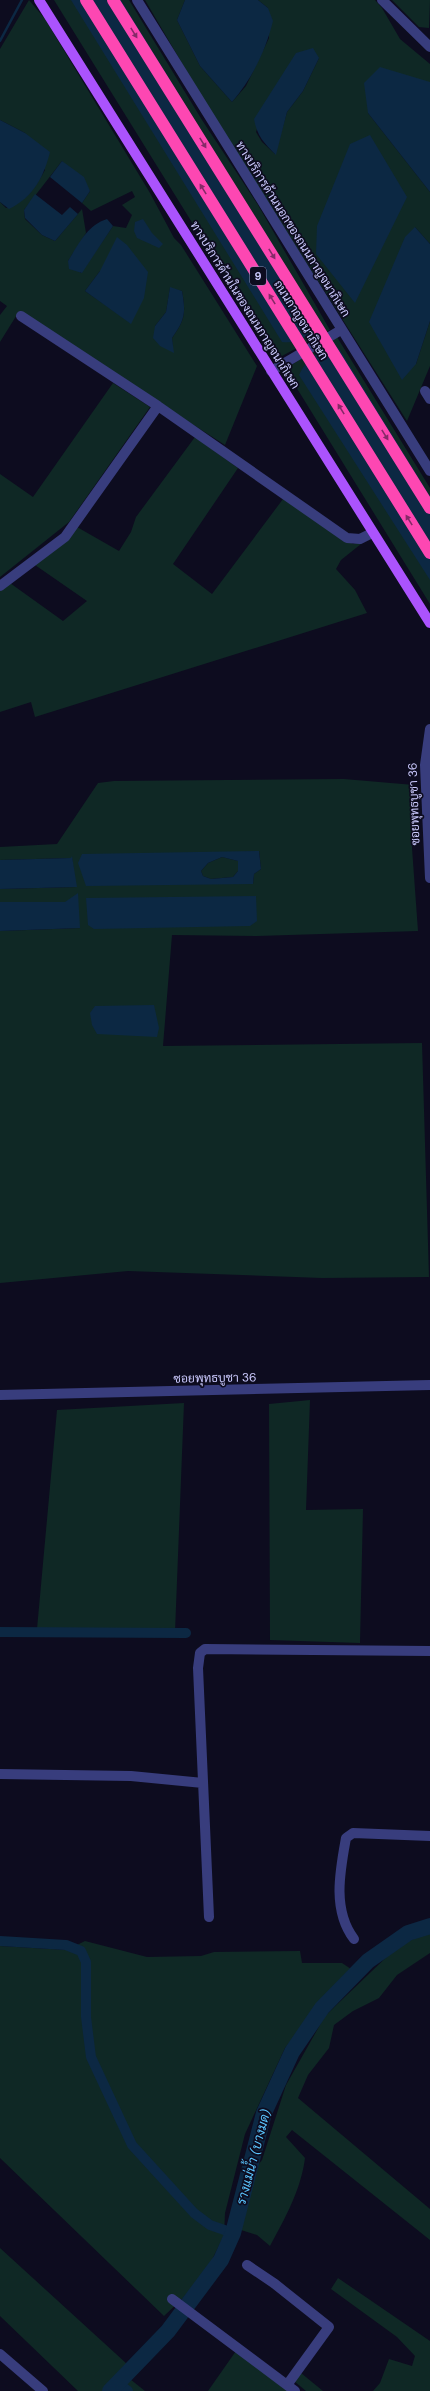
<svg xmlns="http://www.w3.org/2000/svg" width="430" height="2391" font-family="'DM Sans',Sarabun,sans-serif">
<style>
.green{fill:#0f2825;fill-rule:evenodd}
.water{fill:#0c2843;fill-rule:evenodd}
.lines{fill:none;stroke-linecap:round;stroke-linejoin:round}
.stream{stroke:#0c2843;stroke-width:2.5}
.canal{stroke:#0c2843;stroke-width:10}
.river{stroke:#0c2843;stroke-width:16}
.minor{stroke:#383d7d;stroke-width:10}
.major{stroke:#ab53fd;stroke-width:10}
.highway-bridge{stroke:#fd47b2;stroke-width:12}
.oneway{fill:#852a68}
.labels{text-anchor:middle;stroke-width:3.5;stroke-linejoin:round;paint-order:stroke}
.shield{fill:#0d0c1f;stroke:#9291bb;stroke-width:1}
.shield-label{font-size:11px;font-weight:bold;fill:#cbcafe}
.street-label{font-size:12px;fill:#cbcafe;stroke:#0d0c1f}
.water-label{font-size:13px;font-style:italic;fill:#5ac4fd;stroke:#0d0c1f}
</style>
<rect width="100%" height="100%" fill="#0d0c1f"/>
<!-- green -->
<path class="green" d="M 29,0 L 45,19 L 150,193 L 174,238 L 181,245 L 257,366 L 225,445 L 18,313 L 0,342 L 0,315 L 7,306 L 0,301 L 0,202 L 6,208 C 26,202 35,188 45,170 L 25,133 L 0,120 L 0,49 ZM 62,161 L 90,191 L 82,203 L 91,211 L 132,191 L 135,197 L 122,205 L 132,215 L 126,228 L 113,226 L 81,273 L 68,261 L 86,233 L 82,209 L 55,241 L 42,235 L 25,219 L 24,210 ZM 100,271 L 131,323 L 85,291 ZM 170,288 L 182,291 C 186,313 185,320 172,338 L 173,352 L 155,326 L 166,312 Z
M 54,0 L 129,0 L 202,120 L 258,205 L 330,330 L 282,356 L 273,353 Z
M 145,0 L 185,0 L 177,20 L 200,66 L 232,102 L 246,86 L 269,38 L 268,8 L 258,0 L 375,0 L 382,8 L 400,39 L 430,64 L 430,82 L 425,82 L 368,113 L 430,192 L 430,244 L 415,227 L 416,364 L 430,321 L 430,366 L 407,421 L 207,106 ZM 319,58 L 303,91 L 287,112 L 275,154 L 262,142 L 256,132 L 266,101 L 281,79 Z
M 392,0 L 430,0 L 429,28 L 419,27 Z
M 337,337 L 430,488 L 430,604 L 285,369 Z
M 113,383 L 150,407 L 69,522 L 0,577 L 0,474 L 33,497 Z
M 195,437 L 238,468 L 173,564 L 212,594 L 283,499 L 353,544 L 366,540 L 341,560 L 336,569 L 355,590 L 367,613 L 35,717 L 31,702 L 0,712 L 0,591 L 10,583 L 63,621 L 87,601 L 35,565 L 77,527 L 119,551 L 131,532 L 136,517 Z
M 344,779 L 414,785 L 412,848 L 418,931 L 257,936 L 172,935 L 163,1046 L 422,1043 L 429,1277 L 322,1278 L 128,1271 L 0,1283 L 0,931 L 80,928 L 65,902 L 0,902 L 0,889 L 76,887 L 72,858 L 0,860 L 0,847 L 57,844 L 98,783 L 114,781 ZM 259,851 L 261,869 L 254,874 L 253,884 L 78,863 Z
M 222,857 L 238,861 L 238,871 L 233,877 L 211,879 L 203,876 L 201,871 L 208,863 Z
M 310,1400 L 306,1510 L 363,1509 L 360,1643 L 270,1640 L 269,1404 Z
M 184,1403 L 175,1632 L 37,1629 L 57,1410 Z
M 430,1931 L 430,1953 L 397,1975 L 379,1998 L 353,2011 L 334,2025 L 329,2048 L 308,2075 L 298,2098 L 430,2209 L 430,2240 L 292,2130 L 286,2137 L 305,2158 C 301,2190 285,2218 270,2246 L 257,2235 L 241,2230 L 255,2169 L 262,2160 L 286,2085 L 325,2016 L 397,1947 Z
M 85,1941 L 147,1957 L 201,1956 L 214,1952 L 300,1951 L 302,1963 L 342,1963 L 354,1971 L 340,1980 L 285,2048 L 245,2134 L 225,2213 L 224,2235 L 210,2264 L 183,2298 L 164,2316 L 0,2158 L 0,1946 L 67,1950 Z
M 0,2248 L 127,2364 L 103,2391 L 78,2391 L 0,2316 Z
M 338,2278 L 430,2341 L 430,2391 L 373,2391 L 380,2383 L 389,2359 L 412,2366 L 415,2356 L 397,2337 L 331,2289 Z
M 236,2351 L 289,2391 L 208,2391 Z
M 301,2373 L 323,2391 L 306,2391 L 294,2381 Z
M 130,2379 L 145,2391 L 117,2391 Z"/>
<!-- water -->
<path class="water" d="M 71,0 L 121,0 L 320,324 C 308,336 299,344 282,342 Z
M 185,0 L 258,0 L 268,8 L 273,21 C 266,50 252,79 232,102 L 200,66 L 177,20 Z
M 313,48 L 319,58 L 303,91 L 287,112 L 276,155 C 264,143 257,136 254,119 L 296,53 Z
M 380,67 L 430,82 L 430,192 L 368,113 L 364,83 Z
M 0,120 L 25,133 L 50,152 C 44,176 34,197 9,209 L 0,202 Z
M 370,135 L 407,197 L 355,303 L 316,254 L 317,226 L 350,144 Z
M 62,161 L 84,177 L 90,191 L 82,203 L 50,177 Z
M 35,194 L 62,215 L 70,207 L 78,214 L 55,241 L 42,235 L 25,218 L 24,210 Z
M 107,219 L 113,226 L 82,273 L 69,269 L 68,261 C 78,245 87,225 107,219 Z
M 143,219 L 152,233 L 163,244 L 159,248 L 137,238 L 134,231 L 135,222 Z
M 415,227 L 430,244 L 430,321 L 416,364 L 402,380 L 369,322 L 405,237 Z
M 117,237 L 127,245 L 148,272 L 144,298 L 131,324 L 85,291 L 100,271 Z
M 170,287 L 182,291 C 186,313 185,320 172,338 L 174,353 L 160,346 L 153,338 L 155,326 L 166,312 Z
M 334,344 L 340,350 L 430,496 L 430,580 L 299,375 C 306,359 319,352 334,344 Z
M 259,851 L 261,869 L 254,874 L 253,884 L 86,886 L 78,863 L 82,854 ZM 222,857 L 238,861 L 238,871 L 233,877 L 211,879 L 203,876 L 201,871 L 208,863 Z
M 72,856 L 77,887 L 0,889 L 0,860 L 71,858 Z
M 78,893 L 80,928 L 0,931 L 0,902 L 65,902 Z
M 256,896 L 257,921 L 250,926 L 94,929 L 88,925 L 86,898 Z
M 154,1005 L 159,1028 L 157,1037 L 97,1034 L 92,1025 L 90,1013 L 95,1006 Z"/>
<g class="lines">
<!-- stream -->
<path class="stream" d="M 0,41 L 22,0"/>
<!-- canal -->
<path class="canal" d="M 0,1632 L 186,1633
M 0,1941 L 66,1945 L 81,1951 L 86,1962 L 86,2017 L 91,2057 L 132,2145 L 194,2213 L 210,2225 L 233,2233
M 118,2383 L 128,2391"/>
<!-- river -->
<path class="river" d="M 110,2391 L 168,2331 L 221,2260 L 233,2233 L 264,2113 L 292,2052 L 322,2008 L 368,1961 L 408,1933 L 430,1926"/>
<!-- minor -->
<path class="minor" d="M 137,0 L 430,471
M 382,0 L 430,47
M 21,316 L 158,406 L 347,538 L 360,539 L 372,533
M 271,371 L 341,330
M 425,391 L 430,399
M 0,586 L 65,537 L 158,406
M 430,729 L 425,765 L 430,878
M 0,1395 L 430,1385
M 0,1774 L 131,1776 L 203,1783
M 209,1917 L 198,1668 L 200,1653 L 205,1649 L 430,1651
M 354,1939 C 332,1910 340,1871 346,1838 L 353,1833 L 430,1836
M 247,2265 L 275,2284 L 329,2327 L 287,2385
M 172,2299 L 295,2391
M 0,2354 L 43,2391"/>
<!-- major -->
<path class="major" d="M 39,0 L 430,623"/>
<!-- highway-bridge -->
<path class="highway-bridge" d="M 86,0 L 430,553
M 113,0 L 430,508"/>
</g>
<!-- one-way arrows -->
<defs><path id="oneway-solid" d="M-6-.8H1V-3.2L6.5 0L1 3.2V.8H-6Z"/></defs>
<g class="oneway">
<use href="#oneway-solid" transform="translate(134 33) rotate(58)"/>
<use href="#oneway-solid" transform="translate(203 143) rotate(58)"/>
<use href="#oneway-solid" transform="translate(203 189) rotate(-122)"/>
<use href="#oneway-solid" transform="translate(272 254) rotate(58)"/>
<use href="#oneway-solid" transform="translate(272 299) rotate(-122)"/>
<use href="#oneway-solid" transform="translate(341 409) rotate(-122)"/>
<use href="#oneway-solid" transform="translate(385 435) rotate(58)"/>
<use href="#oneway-solid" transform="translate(409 520) rotate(-122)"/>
</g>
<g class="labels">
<!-- shield labels -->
<rect class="shield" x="250" y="267" width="16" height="18" rx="3"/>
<g class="shield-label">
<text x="258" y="280">9</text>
</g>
<!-- street labels -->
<g class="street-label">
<text transform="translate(293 229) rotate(58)" y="4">ทางบริการด้านนอกของถนนกาญจนาภิเษก</text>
<text transform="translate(245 305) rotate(58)" y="4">ทางบริการด้านในของถนนกาญจนาภิเษก</text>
<text transform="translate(301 320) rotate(58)" y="4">ถนนกาญจนาภิเษก</text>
<text transform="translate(414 804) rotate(-92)" y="4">ซอยพุทธบูชา 36</text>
<text transform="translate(215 1378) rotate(-1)" y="4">ซอยพุทธบูชา 36</text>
</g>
<!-- water labels -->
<g class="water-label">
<text transform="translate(253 2157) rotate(-75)" y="5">รางแม่น้ำ (บางมด)</text>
</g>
</g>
</svg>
